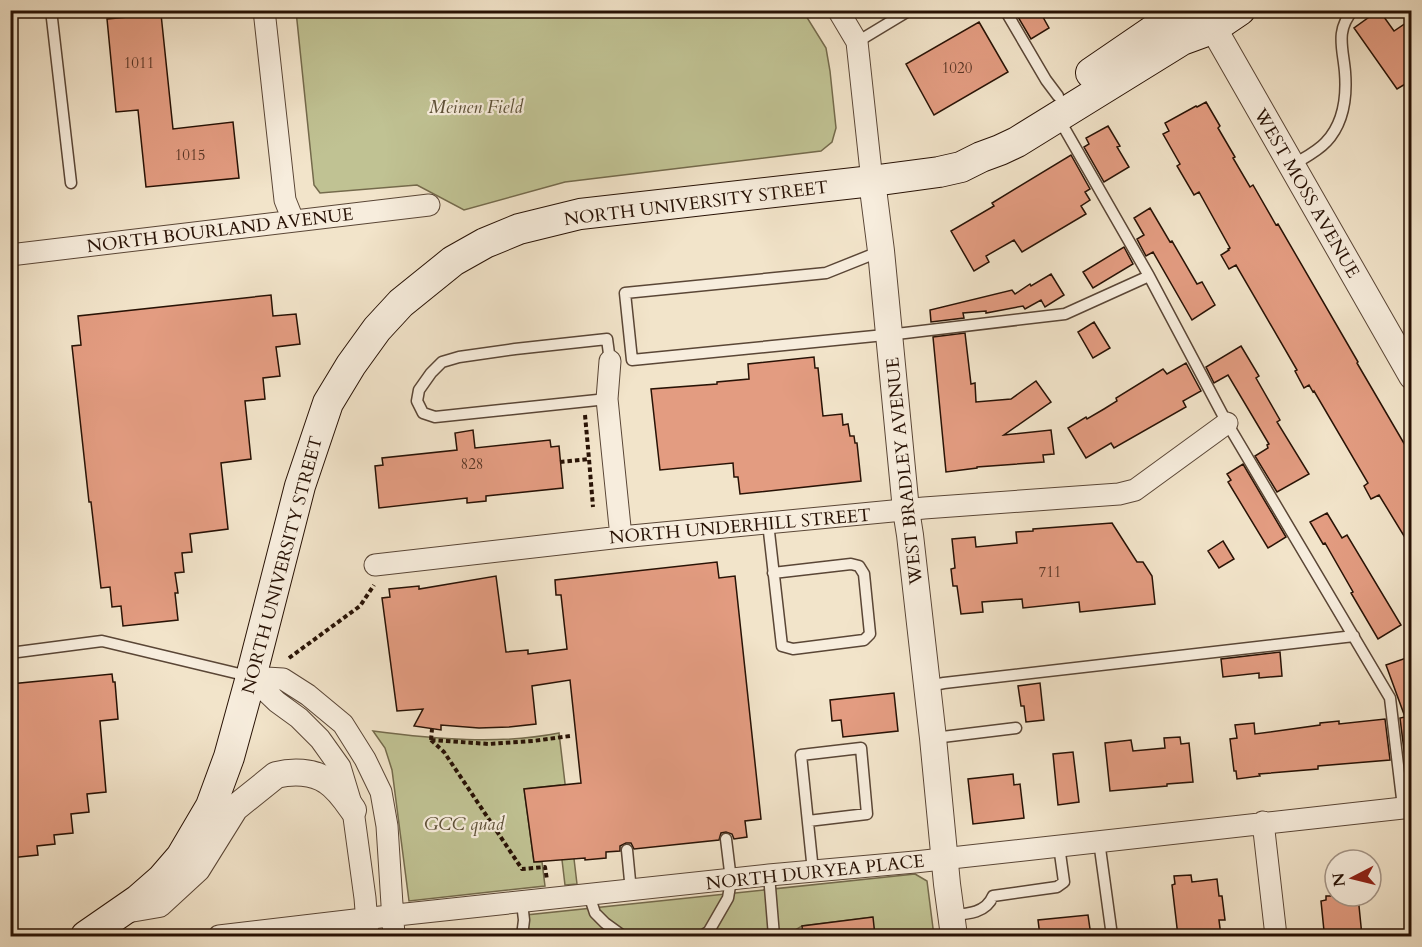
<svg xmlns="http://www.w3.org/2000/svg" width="1422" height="947" font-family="Cardo,serif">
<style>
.green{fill:#c0c293;stroke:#746a4c;stroke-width:1.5}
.building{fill:#e39c81;stroke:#281205;stroke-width:1.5}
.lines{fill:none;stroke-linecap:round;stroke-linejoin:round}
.service-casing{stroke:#5a4636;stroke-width:13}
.minor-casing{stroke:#5a4636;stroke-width:23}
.tertiary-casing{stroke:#5a4636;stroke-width:28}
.secondary-casing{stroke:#281205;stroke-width:32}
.path{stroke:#281205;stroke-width:4;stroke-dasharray:4.5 3;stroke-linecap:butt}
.service{stroke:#f7eddd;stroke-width:10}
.minor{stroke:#f7eddd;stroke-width:21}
.tertiary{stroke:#f7eddd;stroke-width:26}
.secondary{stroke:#f7eddd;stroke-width:30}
.labels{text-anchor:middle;stroke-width:4.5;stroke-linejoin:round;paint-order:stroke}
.number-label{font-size:15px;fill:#573424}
.park-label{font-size:18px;font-style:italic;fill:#5d5037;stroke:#f7eddd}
.street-label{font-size:18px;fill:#281205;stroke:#f7eddd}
</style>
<rect width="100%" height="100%" fill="#f2e4ca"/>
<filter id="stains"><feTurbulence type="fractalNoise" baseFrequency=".00333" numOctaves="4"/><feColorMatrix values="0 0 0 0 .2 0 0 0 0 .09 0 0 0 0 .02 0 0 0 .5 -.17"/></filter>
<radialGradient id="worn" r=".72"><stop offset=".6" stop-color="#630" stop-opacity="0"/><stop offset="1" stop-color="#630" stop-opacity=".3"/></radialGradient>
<!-- green -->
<path class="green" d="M 296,11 L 803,11 L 826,48 L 830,71 L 836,128 L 832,142 L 821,151 L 565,182 L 464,210 L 417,185 L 320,193 L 314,185 Z
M 373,731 C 435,739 498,745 559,733 L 577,884 L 565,885 L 562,860 L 560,785 L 524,789 L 534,862 L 542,862 L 545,886 L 409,901 L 392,770 L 385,748 Z
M 915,874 L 927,881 L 934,936 L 875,936 L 872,917 L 802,926 L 785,936 L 733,936 L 730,935 L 729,936 L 524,936 L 526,915 Z"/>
<!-- building -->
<path class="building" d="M 1014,10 L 1039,10 L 1049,28 L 1031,39 Z
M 1379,10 L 1394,31 L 1412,19 L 1412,80 L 1397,89 L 1354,28 Z
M 161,14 L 173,129 L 233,122 L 239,178 L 146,187 L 138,110 L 116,112 L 107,19 Z
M 979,22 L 1008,72 L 934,115 L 906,64 Z
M 1206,102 L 1220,126 L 1218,128 L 1235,157 L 1233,158 L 1250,187 L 1253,185 L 1276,225 L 1278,224 L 1358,362 L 1357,363 L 1412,457 L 1412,549 L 1379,495 L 1371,499 L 1364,486 L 1368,483 L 1314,391 L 1313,392 L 1309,385 L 1304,388 L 1295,371 L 1297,370 L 1236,265 L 1229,269 L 1221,255 L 1229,250 L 1228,249 L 1230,248 L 1199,192 L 1194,195 L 1177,166 L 1180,164 L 1163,134 L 1169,131 L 1165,123 L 1196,106 L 1197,107 Z
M 1108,126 L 1120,146 L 1117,147 L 1129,167 L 1104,182 L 1084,147 L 1089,144 L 1086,138 Z
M 1071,155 L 1090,189 L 1085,192 L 1090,200 L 1081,206 L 1086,214 L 1022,252 L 1014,240 L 986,256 L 989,262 L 974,271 L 951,231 L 994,206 L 992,203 Z
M 1150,208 L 1170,242 L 1172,241 L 1197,284 L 1202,282 L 1215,305 L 1192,320 L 1153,252 L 1146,256 L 1137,239 L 1144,235 L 1134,218 Z
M 1124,247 L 1133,264 L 1093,288 L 1083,272 Z
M 1051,274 L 1064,295 L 1045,307 L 1041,300 L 1025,309 L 1023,306 L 986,313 L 986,311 L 963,313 L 964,318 L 931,322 L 930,310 L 1012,290 L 1015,294 L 1030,284 L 1031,286 Z
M 271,295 L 273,316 L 296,314 L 300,344 L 276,347 L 280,376 L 263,378 L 265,399 L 245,401 L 251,459 L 221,463 L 228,529 L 190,534 L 192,552 L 182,553 L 184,572 L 175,573 L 178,593 L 175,593 L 178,620 L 123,626 L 121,606 L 112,607 L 110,587 L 101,588 L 91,502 L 89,502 L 72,346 L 81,345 L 78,316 Z
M 1094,322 L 1110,348 L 1093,358 L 1078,332 Z
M 965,333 L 971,384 L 975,383 L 976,402 L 1011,399 L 1036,381 L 1051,402 L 1004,435 L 1051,430 L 1054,454 L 1043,455 L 1044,462 L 977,467 L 977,468 L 946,472 L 933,337 Z
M 1241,346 L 1259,376 L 1256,378 L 1280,420 L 1277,422 L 1309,474 L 1277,492 L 1255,456 L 1268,448 L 1267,445 L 1269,444 L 1228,375 L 1214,383 L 1206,367 Z
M 814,357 L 815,368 L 818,368 L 823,416 L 842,414 L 843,425 L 848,424 L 850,436 L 854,436 L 855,443 L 857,443 L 861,481 L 740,494 L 738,477 L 734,477 L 733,463 L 660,470 L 651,389 L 717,384 L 717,382 L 749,379 L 748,364 Z
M 1186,363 L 1201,391 L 1183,401 L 1186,407 L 1114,448 L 1111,443 L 1086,458 L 1068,428 L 1086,417 L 1087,419 L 1104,409 L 1117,401 L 1116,398 L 1163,369 L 1167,374 Z
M 473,430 L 475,448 L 550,440 L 551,447 L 559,446 L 563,488 L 486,496 L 486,501 L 467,503 L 467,498 L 379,508 L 375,466 L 383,465 L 382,458 L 457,450 L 455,433 Z
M 1243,464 L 1286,537 L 1268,548 L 1228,482 L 1231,480 L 1227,474 Z
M 1327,513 L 1342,538 L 1347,535 L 1401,625 L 1378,639 L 1351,593 L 1353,592 L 1325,543 L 1323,544 L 1310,522 Z
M 1112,523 L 1137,562 L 1143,562 L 1152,576 L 1155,604 L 1080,612 L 1079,602 L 1023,608 L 1022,599 L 982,602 L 983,612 L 961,614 L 957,586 L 953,586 L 951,569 L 955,568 L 952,539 L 975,537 L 976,547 L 1017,543 L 1016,532 L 1033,531 L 1033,529 Z
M 1223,541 L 1234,559 L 1219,568 L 1208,551 Z
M 717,562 L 719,578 L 735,576 L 761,819 L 745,821 L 747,837 L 734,839 L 732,834 L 726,832 L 721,833 L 719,840 L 634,849 L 631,843 L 626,843 L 620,846 L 620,851 L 606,852 L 606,858 L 585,860 L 585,858 L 534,862 L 524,789 L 581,783 L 570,680 L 532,686 L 536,724 L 509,727 L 479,728 L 441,725 L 441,730 L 414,726 L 423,709 L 397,711 L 382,598 L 390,597 L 389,589 L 419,586 L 419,589 L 496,576 L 506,652 L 528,650 L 528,654 L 567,649 L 561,595 L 556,595 L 555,580 Z
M 1280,652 L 1282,676 L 1259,678 L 1259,673 L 1223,677 L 1221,659 Z
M 1412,656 L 1412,758 L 1405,758 L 1400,718 L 1405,717 L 1386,665 Z
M 112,674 L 113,682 L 115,682 L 118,719 L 100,721 L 106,792 L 87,794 L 89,812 L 71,814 L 73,833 L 54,835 L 55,844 L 37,846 L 38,855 L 10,858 L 10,684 Z
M 1040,683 L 1044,720 L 1026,722 L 1024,706 L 1021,706 L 1018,686 Z
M 894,693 L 898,731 L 843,737 L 841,720 L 832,721 L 830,700 Z
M 1385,719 L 1390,760 L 1318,766 L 1318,769 L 1259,774 L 1260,776 L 1237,779 L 1236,771 L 1234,771 L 1230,739 L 1237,738 L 1235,725 L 1254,723 L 1255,734 L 1320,725 L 1320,723 L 1339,721 L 1339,724 Z
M 1180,737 L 1181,744 L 1189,743 L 1193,782 L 1167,784 L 1167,786 L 1110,791 L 1105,743 L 1131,740 L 1133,751 L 1165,748 L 1164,738 Z
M 1073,752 L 1079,802 L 1058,805 L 1053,754 Z
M 1013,774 L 1014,785 L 1020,784 L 1024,818 L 973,824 L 968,779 Z
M 1191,875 L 1192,882 L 1217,879 L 1219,896 L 1222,896 L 1225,920 L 1219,920 L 1221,936 L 1178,936 L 1172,885 L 1175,884 L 1174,876 Z
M 1326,896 L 1358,896 L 1362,936 L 1331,936 L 1330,930 L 1324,931 L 1321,901 L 1326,900 Z
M 1088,915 L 1091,936 L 1040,936 L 1038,920 Z
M 873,917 L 875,936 L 803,936 L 802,926 Z"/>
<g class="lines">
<!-- service casing -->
<g class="service-casing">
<path id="service" d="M 51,10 L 71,183
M 1005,10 L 1046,80 L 1058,96
M 857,42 L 910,10
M 1059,119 L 1149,276 L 1227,423 L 1390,698 L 1403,807
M 1291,166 C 1302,159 1317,152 1326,142 C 1344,123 1347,97 1345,72 C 1343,48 1335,31 1353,10
M 881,251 L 826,273 L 625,293 L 632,360 L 905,333 L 1065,314 L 1149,276
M 607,399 L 435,417 L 423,413 L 417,401 L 419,390 L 431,373 L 442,362 L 459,357 L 515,349 L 607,339 L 610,361
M 768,523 L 782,646 L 793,649 L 864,640 L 870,634 L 864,574 L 859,566 L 851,564 L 773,573
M 10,653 L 102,641 L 248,676
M 928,686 L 944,683 L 1354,636
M 934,738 L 1016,728
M 808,821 L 867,814 L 861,748 L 801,755 L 813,871
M 1099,841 L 1112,936
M 627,850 L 631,891
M 769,875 L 774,936
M 589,895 L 595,913 L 605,923 L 623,936
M 522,903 L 524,920 L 522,936
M 952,915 C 968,914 986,913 993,896 L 1057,887 L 1064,882 L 1059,846
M 702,936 L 709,931 L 728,898 L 731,880 L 726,839"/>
</g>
<!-- minor casing -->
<g class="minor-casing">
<path id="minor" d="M 264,10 L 285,200 L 293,220
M 838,10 L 857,42 L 872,181
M 10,255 L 429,205
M 610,361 L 607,399 L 621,537
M 375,565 L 621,537 L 924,508 L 1119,494 L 1135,490 L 1227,423
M 251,677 L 283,679 L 308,695 L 343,724 L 365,759 L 381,792 L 387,826 L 394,936
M 251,677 L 277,702 L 299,718 L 320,739 L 340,767 L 353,810 L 365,898 L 368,936
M 1263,822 L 1276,936
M 219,936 L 406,914 L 769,875 L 915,862 L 1412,807"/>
</g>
<!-- tertiary casing -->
<g class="tertiary-casing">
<path id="tertiary" d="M 1203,10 L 1412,376
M 872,181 L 881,251 L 906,510 L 910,535 L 933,738 L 947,884 L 954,936
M 124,910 L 159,904 L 197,869 L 235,808 L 276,775 C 292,771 313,771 327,781 C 338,788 346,800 353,810"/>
</g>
<!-- secondary casing -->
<g class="secondary-casing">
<path id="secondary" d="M 1091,73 L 1183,10
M 86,936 L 138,900 L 162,879 L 181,857 L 211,806 L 229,757 L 251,677 L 300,486 L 328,403 L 351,365 L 377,329 L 401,303 L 453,261 L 485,243 L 519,229 L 580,214 L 872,181 L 939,172 L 961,167 L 981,157 L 1000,150 L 1017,142 L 1182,40 L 1212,29 L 1240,10"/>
</g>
<!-- path -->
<path class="path" d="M 585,415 L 589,459
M 560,462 L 589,459 L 593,507
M 289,658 L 360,606 L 374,585
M 431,740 L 444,752 L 522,869 L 545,867 L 547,880
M 431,740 L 489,744 L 533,741 L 570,736
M 431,740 L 432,729"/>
<!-- service -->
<use href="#service" class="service"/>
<!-- minor -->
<use href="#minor" class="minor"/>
<!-- tertiary -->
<use href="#tertiary" class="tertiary"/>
<!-- secondary -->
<use href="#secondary" class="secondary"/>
</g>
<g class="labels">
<!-- number labels -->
<g class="number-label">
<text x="139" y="68">1011</text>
<text x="957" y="73">1020</text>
<text x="190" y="160">1015</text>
<text x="472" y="469">828</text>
<text x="1050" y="577">711</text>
</g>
<!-- park labels -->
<g class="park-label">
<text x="476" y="113">Meinen Field</text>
<text x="464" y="830">GCC quad</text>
</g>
<!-- street labels -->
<g class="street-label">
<text transform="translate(1307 193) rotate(60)" y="6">WEST MOSS AVENUE</text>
<text transform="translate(696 203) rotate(-7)" y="6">NORTH UNIVERSITY STREET</text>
<text transform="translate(220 230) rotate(-7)" y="6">NORTH BOURLAND AVENUE</text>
<text transform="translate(904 471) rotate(-96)" y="6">WEST BRADLEY AVENUE</text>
<text transform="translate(740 526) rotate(-5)" y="6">NORTH UNDERHILL STREET</text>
<text transform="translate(282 565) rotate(-75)" y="6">NORTH UNIVERSITY STREET</text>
<text transform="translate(815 872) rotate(-6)" y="6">NORTH DURYEA PLACE</text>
</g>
</g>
<!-- margin -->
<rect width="1422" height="947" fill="none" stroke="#f2e4ca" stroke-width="36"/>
<rect x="12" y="12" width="1398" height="923" fill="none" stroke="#281205" stroke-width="3"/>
<rect x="18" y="18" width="1386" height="911" fill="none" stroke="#281205" stroke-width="1.5"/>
<!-- north arrow -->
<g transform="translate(1353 878) rotate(263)"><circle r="28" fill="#f7eddd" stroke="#a49587" stroke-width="1.5"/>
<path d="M0-4.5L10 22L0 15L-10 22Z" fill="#8f2418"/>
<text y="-9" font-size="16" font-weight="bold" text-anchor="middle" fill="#281205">N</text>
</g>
<rect width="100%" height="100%" filter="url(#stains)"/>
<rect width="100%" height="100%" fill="url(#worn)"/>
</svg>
